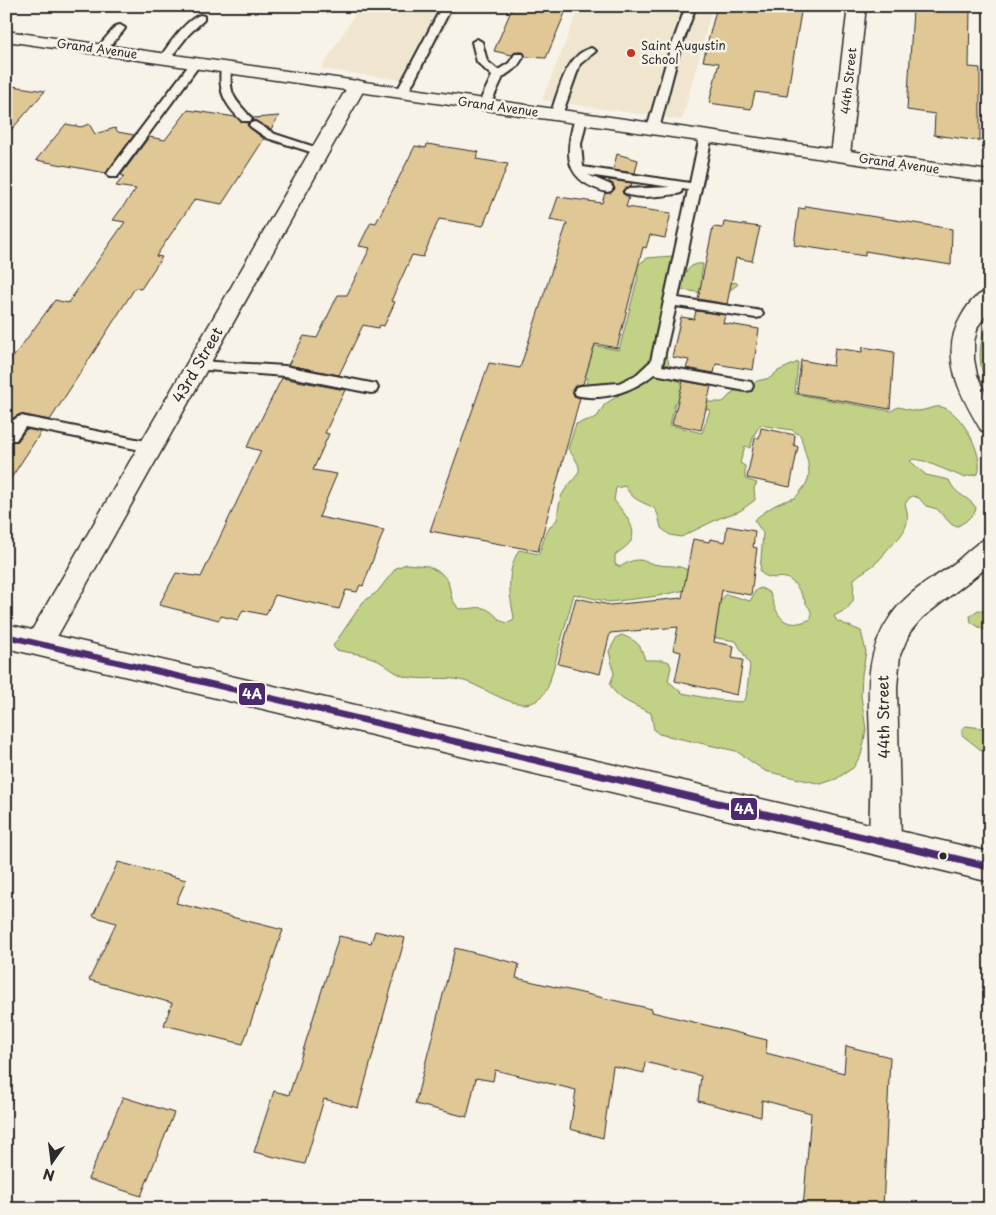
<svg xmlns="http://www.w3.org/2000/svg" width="996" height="1215" font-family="'Playpen Sans',sans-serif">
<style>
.built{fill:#f0e6cf}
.green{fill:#c1d186;stroke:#767e58}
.building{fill:#e0c796;stroke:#2b2b2b}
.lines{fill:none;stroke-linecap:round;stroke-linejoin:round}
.service-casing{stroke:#2b2b2b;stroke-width:4}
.minor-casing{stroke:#2b2b2b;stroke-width:3}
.secondary-casing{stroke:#2b2b2b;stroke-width:3}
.service{fill:#f7f3e8;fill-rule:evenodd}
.minor{fill:#f7f3e8;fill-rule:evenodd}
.secondary{fill:#f7f3e8;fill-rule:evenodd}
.bus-1-casing{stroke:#f7f3e8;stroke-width:3}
.bus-1{fill:#4c2a6f;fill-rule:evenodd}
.poi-dot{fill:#c8321e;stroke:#f7f3e8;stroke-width:2}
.bus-dot{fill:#2b2b2b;stroke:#f7f3e8;stroke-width:2}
.labels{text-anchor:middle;stroke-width:5;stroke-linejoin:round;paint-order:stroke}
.far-poi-label{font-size:12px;fill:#2b2b2b;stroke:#f7f3e8;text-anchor:start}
.far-street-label{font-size:12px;fill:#2b2b2b;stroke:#f7f3e8}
.street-label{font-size:15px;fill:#2b2b2b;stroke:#f7f3e8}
.line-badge{stroke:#f7f3e8;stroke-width:2}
.badge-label{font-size:14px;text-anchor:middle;font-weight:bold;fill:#fff}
</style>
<rect width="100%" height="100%" fill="#f7f3e8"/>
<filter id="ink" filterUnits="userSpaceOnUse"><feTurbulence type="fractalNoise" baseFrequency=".02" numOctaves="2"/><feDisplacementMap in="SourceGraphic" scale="10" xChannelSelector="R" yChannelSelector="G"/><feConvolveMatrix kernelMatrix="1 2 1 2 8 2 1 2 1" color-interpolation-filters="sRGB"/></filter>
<g filter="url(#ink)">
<!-- built -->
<path class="built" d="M 360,6 L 457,6 L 416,82 L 321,69 Z
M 580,6 L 713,6 L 682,120 L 542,100 Z"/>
<!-- green -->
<path class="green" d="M 672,256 L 679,278 C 689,272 689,262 703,264 L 701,278 L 730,283 L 735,282 L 738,284 C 723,299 701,292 682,290 L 676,301 L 663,309 L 674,318 L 664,348 L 669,363 L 661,371 L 662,374 L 688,385 L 685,396 L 675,403 L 670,425 L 702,433 L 710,410 L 701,407 L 708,402 L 723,402 L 734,391 L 747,389 L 757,381 L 770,378 L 778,371 L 798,362 L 795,394 L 891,411 L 898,407 C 904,408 911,411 917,411 C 925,411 933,406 941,407 C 961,410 985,456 978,474 L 963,477 L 924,461 L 913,459 L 910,461 L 926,475 L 949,480 C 955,496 969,496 976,508 L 975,512 L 966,521 L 958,526 L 952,525 L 937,509 L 926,506 L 919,498 L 913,496 L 909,498 L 905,504 C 912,524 903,535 889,548 C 885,551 883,557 879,560 C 872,568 861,572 854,579 L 853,601 L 847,609 L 834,616 L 837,621 L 861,631 L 866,652 L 862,674 L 861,696 L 866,729 L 864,742 L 861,755 L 853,768 L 836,779 L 821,784 L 765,771 L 736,751 L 659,734 L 654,730 L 651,713 C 637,706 616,700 610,684 L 614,674 L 609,651 L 617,637 L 622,635 C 638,642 640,643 645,660 L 663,660 L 669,662 L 671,667 L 668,681 L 682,693 L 717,700 L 742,702 L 746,698 L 750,665 L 736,641 L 698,635 L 677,599 L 694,596 L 720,602 L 726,594 L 750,601 L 756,590 L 761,588 L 770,593 C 777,617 784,631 811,619 C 813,610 808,608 805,601 C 786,561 778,588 760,572 L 763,533 L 754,520 C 768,509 777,502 795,498 C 799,493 804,488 807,482 C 813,468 803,450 801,436 L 792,430 L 760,425 L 754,435 L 750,448 L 745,446 L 740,463 L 745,466 L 745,479 L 757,483 L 754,488 L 755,500 L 740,511 L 720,518 L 681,537 L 670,535 L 661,528 C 656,503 655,510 636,499 C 631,496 628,491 625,486 L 616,488 L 614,500 C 622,511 638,527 631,541 C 628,546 620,551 615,555 L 615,564 L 620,567 C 626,563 632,560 639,560 C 644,560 649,563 654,564 C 671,568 681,562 695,576 L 690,589 L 658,596 L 609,602 L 574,594 L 549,684 C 532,727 490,688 464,681 C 444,675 423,682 403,676 C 393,672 386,665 377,660 C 365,654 349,653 336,650 L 333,646 L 363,602 L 377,592 L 396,568 L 406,564 L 428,566 L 441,573 L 448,581 L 452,599 L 458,608 C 467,611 478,605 486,609 C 497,613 500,627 513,621 L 514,617 C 509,593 506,572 519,550 L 539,554 C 543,542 546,528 557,520 C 558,512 559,500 563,493 C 578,470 588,475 568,449 L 576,424 L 597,417 L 605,404 L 618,396 L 621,391 L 584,389 L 588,378 L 574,375 L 584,344 L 619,350 L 638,277 L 636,272 L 637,266 L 647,258 Z
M 990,319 L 990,396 C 979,370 975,345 990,319 Z
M 990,607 L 990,630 L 982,629 L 971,622 L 970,616 L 978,610 L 984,611 Z
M 966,726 L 990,729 L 990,757 L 962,735 L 962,729 Z"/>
<!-- building -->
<path class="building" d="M 513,6 L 568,6 L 546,58 L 526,57 L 523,52 L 515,52 L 512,55 L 494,51 Z
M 717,6 L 802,6 L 787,96 L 755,92 L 751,109 L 709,103 L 719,63 L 703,61 Z
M 927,6 L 970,8 L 969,67 L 980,68 L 980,141 L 934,135 L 935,114 L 907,110 L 913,9 L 927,10 Z
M 6,85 L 45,91 L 6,136 Z
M 188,110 L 236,117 L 241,122 L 248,123 L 247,125 L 250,128 L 264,139 L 222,204 L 195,199 L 156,256 L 162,257 L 141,289 L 135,288 L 50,420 L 20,414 L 13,418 L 6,428 L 6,367 L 55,300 L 68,303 L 125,222 L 113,220 L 136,189 L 116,186 L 124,176 L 121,175 L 149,137 L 165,140 Z
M 279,116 L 271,129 L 253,121 L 254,118 Z
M 66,124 L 81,127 L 89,124 L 95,134 L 115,128 L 118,132 L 134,135 L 106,173 L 36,160 Z
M 427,144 L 479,152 L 476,159 L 508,164 L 483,226 L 439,219 L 423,257 L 412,255 L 391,301 L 395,302 L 384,326 L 380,325 L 378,328 L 363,325 L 339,375 L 288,365 L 304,336 L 317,338 L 338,295 L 347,295 L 370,248 L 359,246 L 371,222 L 376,223 L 415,146 L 426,148 Z
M 617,154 L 638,160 L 635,173 L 613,170 Z
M 609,180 L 632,183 L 631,187 L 626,187 L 622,191 L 623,194 L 629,197 L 626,207 L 671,213 L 665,238 L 650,235 L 646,248 L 643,247 L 617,348 L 595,344 L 583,384 L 576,385 L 572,390 L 574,396 L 580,398 L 538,551 L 430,531 L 489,363 L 520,368 L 567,223 L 550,220 L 558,197 L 602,203 L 605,193 L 611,193 L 615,189 L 613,184 L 609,182 Z
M 806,206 L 952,229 L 951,265 L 865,251 L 865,256 L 794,245 L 799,208 L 805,209 Z
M 724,222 L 760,227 L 752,261 L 736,258 L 727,304 L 698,299 L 713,227 L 723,228 Z
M 696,311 L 725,315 L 723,323 L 759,329 L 753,370 L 716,364 L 714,373 L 686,368 L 689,360 L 672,357 L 681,317 L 694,319 Z
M 863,347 L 894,352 L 890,409 L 797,393 L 801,360 L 833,366 L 835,348 L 862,352 Z
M 282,378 L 345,390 L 325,433 L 329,434 L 313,470 L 337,474 L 319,517 L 384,530 L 363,586 L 360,585 L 357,592 L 346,590 L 339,609 L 275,595 L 266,615 L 243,610 L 238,620 L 221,616 L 219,620 L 159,605 L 176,573 L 201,577 L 261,451 L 247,447 Z
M 683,381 L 711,386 L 701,430 L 672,424 Z
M 761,428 L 795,435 L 794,445 L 798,447 L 790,487 L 747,478 L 755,438 L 759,438 Z
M 26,429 L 41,432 L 6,486 L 6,442 L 18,441 Z
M 727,526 L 755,531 L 753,547 L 757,548 L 751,595 L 722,590 L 714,642 L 734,646 L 732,658 L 743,660 L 737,695 L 675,681 L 681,652 L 673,650 L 678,627 L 610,633 L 600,674 L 558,664 L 576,598 L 610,605 L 682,598 L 693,539 L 709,542 L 710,539 L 725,542 Z
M 118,862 L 186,880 L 176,903 L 283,930 L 243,1044 L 164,1025 L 172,1003 L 89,980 L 116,923 L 93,916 Z
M 375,931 L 405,938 L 358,1108 L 324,1099 L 305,1164 L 254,1152 L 274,1091 L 289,1095 L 339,936 L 371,943 Z
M 455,948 L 519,964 L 516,978 L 652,1009 L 652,1012 L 767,1040 L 766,1053 L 844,1073 L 846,1046 L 890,1057 L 883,1209 L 803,1209 L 811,1113 L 762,1100 L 761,1117 L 698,1101 L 701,1076 L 645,1062 L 644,1073 L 613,1066 L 603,1138 L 570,1129 L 576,1090 L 495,1070 L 493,1081 L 476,1078 L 467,1117 L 415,1104 Z
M 123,1097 L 174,1113 L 141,1196 L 88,1179 Z"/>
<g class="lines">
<!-- service casing -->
<g class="service-casing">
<path id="service" d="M 442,6 L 452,6 L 408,93 L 406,95 L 398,95 L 396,93 Z
M 686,6 L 696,6 L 678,56 L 659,129 L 657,131 L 649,131 L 647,129 L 668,56 Z
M 200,15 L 204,16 L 204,20 L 189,34 L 168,61 L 160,61 L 159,59 C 167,47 186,19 200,15 Z
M 120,25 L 125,28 L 124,30 L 105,52 L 97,52 L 96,50 L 97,48 L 116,26 Z
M 477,39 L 482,42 L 487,61 L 498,70 L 509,63 L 515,54 L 523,54 L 524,56 L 517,67 L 503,77 L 490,105 L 484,108 L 478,105 L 492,76 L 477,62 L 472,42 Z
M 591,48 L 596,51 L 580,64 L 562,115 L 560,117 L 552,117 L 550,115 C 559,92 565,55 591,48 Z
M 196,60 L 201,63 L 117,177 L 109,177 L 107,174 L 109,171 L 192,61 Z
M 226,65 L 231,68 C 229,98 235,98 252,119 L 250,121 L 242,121 C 225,105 218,92 221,68 Z
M 581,115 L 587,118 L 581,144 L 583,167 L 690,183 L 700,136 L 706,133 L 712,136 L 678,298 L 756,310 L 761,311 L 763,314 L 761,317 L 756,318 L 676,306 L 662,366 L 746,381 L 751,382 L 753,386 L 751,390 L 746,391 L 654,374 C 634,391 602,402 576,395 L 574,391 L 576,387 L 581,386 L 619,383 L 636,375 L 651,361 L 688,190 L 682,189 L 681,193 L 677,194 C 665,195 633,201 624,192 L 626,189 L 670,187 L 588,175 L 611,185 L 613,188 L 611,191 L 607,192 C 564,181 564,155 575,118 Z
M 255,122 L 275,134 L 324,150 L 326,152 L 320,155 L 267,138 L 251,127 L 249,125 L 251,123 Z
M 198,361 L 285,366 L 371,383 L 376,384 L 378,388 L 376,392 L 371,393 L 285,376 L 193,369 L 191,366 L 193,363 Z
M 21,416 L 156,443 L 158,447 L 156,451 L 151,452 L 25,427 L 16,440 L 6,440 C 6,431 10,419 21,416 Z"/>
</g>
<!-- minor casing -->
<g class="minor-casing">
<path id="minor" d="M 848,6 L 866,6 L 850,155 L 847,159 L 840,161 L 833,159 L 830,155 Z
M 357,80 L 364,82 L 366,86 L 49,651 L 39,655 L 29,651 L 25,643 L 29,635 L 348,86 L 350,82 Z
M 990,290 L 990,310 L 978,326 L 974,342 L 974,359 L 977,375 L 990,403 L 990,433 L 981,430 C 960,395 938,355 962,315 C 968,304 977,293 990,290 Z
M 990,537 L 990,565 L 923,617 L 910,632 L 900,655 L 897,687 L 901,842 L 896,853 L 885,857 L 874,853 L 869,842 C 870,808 871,773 870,739 C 869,694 863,657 890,617 C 904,595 927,582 948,568 C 962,559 974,542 990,537 Z"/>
</g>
<!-- secondary casing -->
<g class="secondary-casing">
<path id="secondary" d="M 6,31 L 990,171 L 990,183 L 6,41 Z
M 6,624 L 990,852 L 990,882 L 6,648 Z"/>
</g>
<!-- service -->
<use href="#service" class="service"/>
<!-- minor -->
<use href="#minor" class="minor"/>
<!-- secondary -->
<use href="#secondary" class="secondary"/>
<!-- bus-1 casing -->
<g class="bus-1-casing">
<path id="bus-1" d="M 6,633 L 990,863 L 990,871 L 6,639 Z"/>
</g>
<!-- bus-1 -->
<use href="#bus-1" class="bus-1"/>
</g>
</g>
<!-- markers -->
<circle class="poi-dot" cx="631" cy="53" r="5"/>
<circle class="bus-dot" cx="943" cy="856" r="4.5"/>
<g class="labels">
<!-- far-poi labels -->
<g class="far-poi-label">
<text x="641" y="50">Saint Augustin<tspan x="641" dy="14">School</tspan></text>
</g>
<!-- far-street labels -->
<g class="far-street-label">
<text transform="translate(97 49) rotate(8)" y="4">Grand Avenue</text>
<text transform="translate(849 81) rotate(-84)" y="4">44th Street</text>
<text transform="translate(498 107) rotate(8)" y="4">Grand Avenue</text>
<text transform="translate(899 164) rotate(8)" y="4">Grand Avenue</text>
</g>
<!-- street labels -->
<g class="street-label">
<text transform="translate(198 365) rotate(-60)" y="5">43rd Street</text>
<text transform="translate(884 717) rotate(-91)" y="5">44th Street</text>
</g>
</g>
<g class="line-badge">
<rect x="238" y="682" width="28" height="24" rx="5" fill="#4c2a6f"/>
<rect x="730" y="797" width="28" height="24" rx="5" fill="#4c2a6f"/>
</g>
<g class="badge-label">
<text x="252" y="699">4A</text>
<text x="744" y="814">4A</text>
</g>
<!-- margin -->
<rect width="996" height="1215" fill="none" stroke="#f7f3e8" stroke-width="25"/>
<rect x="12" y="12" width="971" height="1190" fill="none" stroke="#2b2b2b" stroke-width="2" filter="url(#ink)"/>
<!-- north arrow -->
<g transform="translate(52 1162) rotate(194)" stroke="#f7f3e8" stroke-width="4" paint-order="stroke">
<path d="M0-4L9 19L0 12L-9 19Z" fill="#2b2b2b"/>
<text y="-8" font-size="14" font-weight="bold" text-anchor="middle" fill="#2b2b2b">N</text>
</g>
</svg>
